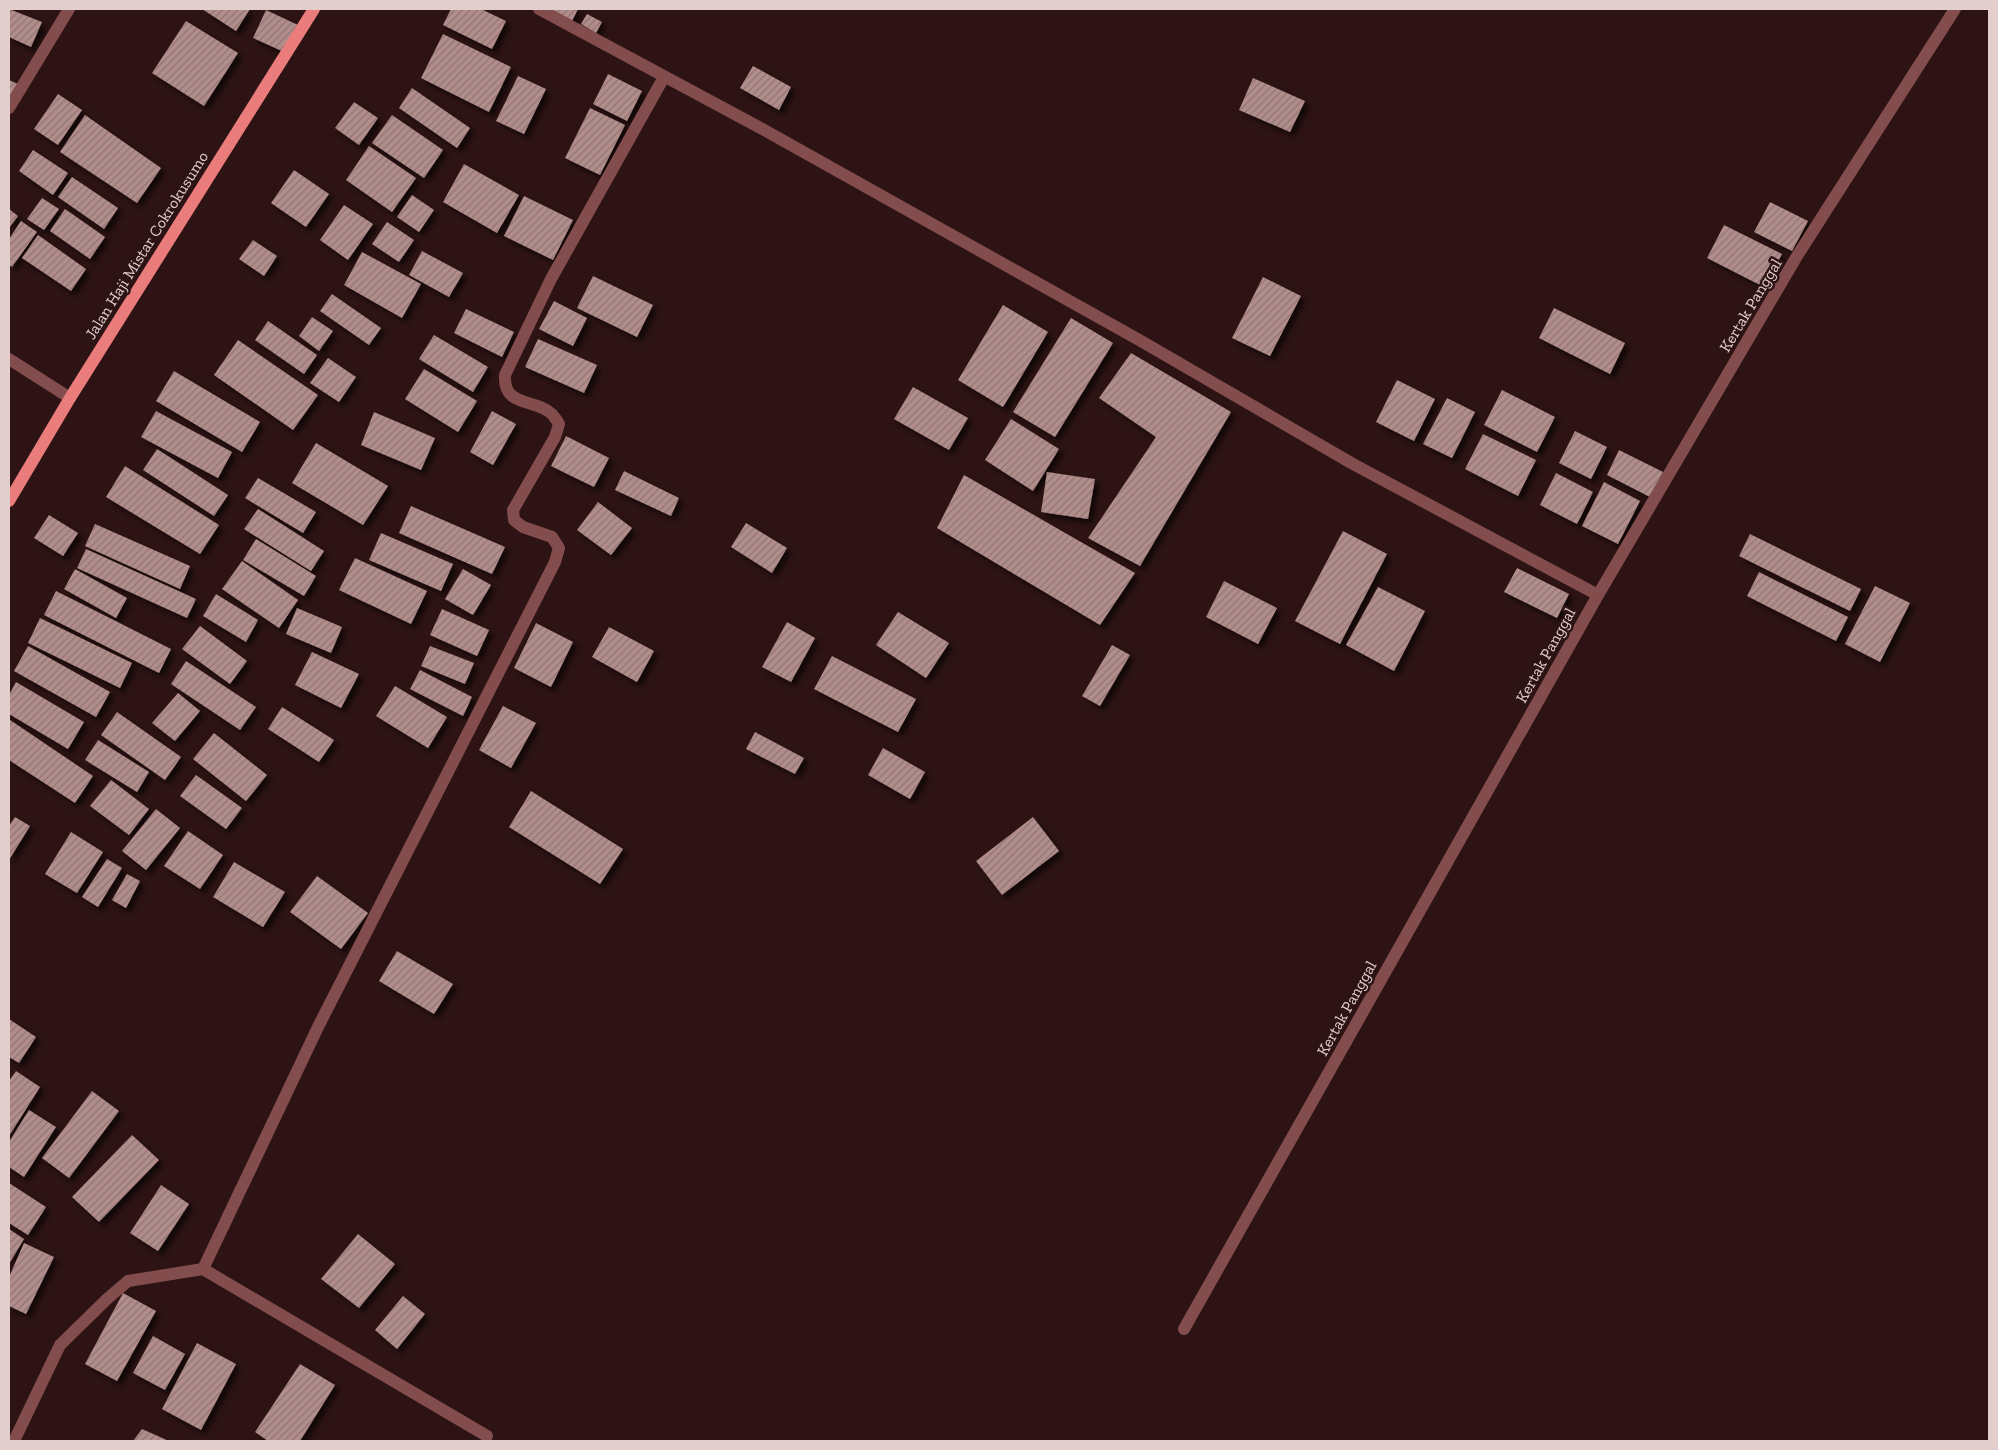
<svg xmlns="http://www.w3.org/2000/svg" width="1998" height="1450" font-family="'Zilla Slab',serif">
<style>
.building{fill:url(#building-hatch);filter:url(#shadow)}
.lines{fill:none;stroke-linecap:round;stroke-linejoin:round}
.street{stroke:#824d4c;stroke-width:12}
.primary{stroke:#eb7c7c;stroke-width:12}
.labels{text-anchor:middle;stroke-width:5;stroke-linejoin:round;paint-order:stroke}
.street-label{font-size:16px;fill:#e1cecd;stroke:#2d1313}
</style>
<defs>
<pattern id="building-hatch" width="6" height="6" patternUnits="userSpaceOnUse" patternTransform="scale(1.25)"><rect width="6" height="6" fill="#b18d8b"/><path d="M-1 1l2-2M0 6l6-6M5 7l2-2" fill="none" stroke="#907574"/></pattern>
<filter id="shadow"><feDropShadow dx="4.5" dy="4.5" stdDeviation="2.5" flood-color="#0009"/></filter>
</defs>
<rect width="100%" height="100%" fill="#2d1313"/>
<!-- building -->
<path class="building" d="M 9,9 L 42,22 L 31,47 L 9,37 Z
M 202,9 L 250,9 L 236,31 Z
M 451,9 L 481,9 L 506,21 L 492,49 L 443,25 Z
M 547,9 L 578,9 L 572,21 Z
M 266,10 L 298,25 L 284,52 L 253,38 Z
M 587,14 L 602,22 L 596,33 L 581,24 Z
M 186,21 L 238,53 L 204,106 L 152,73 Z
M 443,34 L 511,67 L 489,112 L 421,78 Z
M 753,66 L 791,87 L 779,110 L 740,88 Z
M 608,74 L 642,91 L 627,121 L 593,104 Z
M 518,76 L 546,89 L 524,134 L 496,121 Z
M 1253,78 L 1305,101 L 1290,132 L 1239,110 Z
M 9,80 L 18,84 L 9,104 Z
M 412,88 L 470,128 L 457,148 L 399,108 Z
M 58,94 L 82,110 L 58,145 L 34,129 Z
M 354,102 L 378,118 L 359,145 L 335,128 Z
M 590,108 L 625,125 L 600,175 L 565,158 Z
M 85,115 L 161,168 L 137,203 L 60,152 Z
M 392,115 L 443,150 L 424,178 L 372,143 Z
M 369,146 L 416,178 L 392,212 L 346,180 Z
M 33,150 L 68,173 L 53,195 L 19,171 Z
M 464,164 L 519,195 L 497,233 L 443,202 Z
M 294,170 L 329,194 L 306,227 L 271,203 Z
M 72,177 L 118,208 L 104,229 L 58,197 Z
M 412,195 L 434,210 L 419,232 L 397,217 Z
M 524,196 L 573,220 L 553,260 L 504,236 Z
M 42,198 L 59,209 L 44,230 L 27,219 Z
M 1770,202 L 1808,221 L 1792,251 L 1754,232 Z
M 344,205 L 373,224 L 348,260 L 320,240 Z
M 9,209 L 18,216 L 9,228 Z
M 65,209 L 105,237 L 90,259 L 50,231 Z
M 21,221 L 37,232 L 12,267 L 9,265 L 9,239 Z
M 387,222 L 414,240 L 399,262 L 372,244 Z
M 1724,225 L 1782,254 L 1764,287 L 1707,258 Z
M 38,235 L 86,269 L 71,291 L 22,258 Z
M 253,240 L 277,256 L 264,276 L 239,259 Z
M 422,251 L 463,273 L 449,297 L 409,275 Z
M 362,252 L 421,284 L 402,318 L 344,285 Z
M 593,276 L 653,305 L 637,337 L 577,308 Z
M 1263,277 L 1301,296 L 1270,356 L 1232,338 Z
M 332,294 L 381,328 L 369,345 L 320,311 Z
M 554,301 L 587,318 L 573,346 L 539,329 Z
M 1003,305 L 1048,332 L 1003,407 L 958,380 Z
M 1554,308 L 1625,343 L 1610,374 L 1539,338 Z
M 466,309 L 514,332 L 502,357 L 454,333 Z
M 312,317 L 333,331 L 319,351 L 299,336 Z
M 1071,318 L 1113,343 L 1055,437 L 1013,412 Z
M 268,321 L 317,355 L 304,374 L 255,340 Z
M 434,335 L 488,367 L 473,392 L 419,359 Z
M 538,339 L 597,365 L 584,393 L 525,367 Z
M 238,340 L 318,395 L 293,430 L 214,375 Z
M 1131,353 L 1231,412 L 1140,566 L 1088,538 L 1156,437 L 1099,398 Z
M 328,358 L 356,377 L 339,402 L 310,383 Z
M 424,369 L 477,401 L 458,432 L 405,399 Z
M 174,371 L 260,422 L 242,452 L 156,401 Z
M 1397,380 L 1435,399 L 1414,441 L 1376,422 Z
M 913,387 L 968,418 L 949,450 L 894,419 Z
M 1502,390 L 1555,417 L 1537,452 L 1484,425 Z
M 1447,398 L 1475,412 L 1452,458 L 1423,444 Z
M 156,411 L 232,452 L 218,478 L 141,437 Z
M 492,411 L 516,424 L 493,465 L 470,452 Z
M 374,412 L 435,438 L 421,470 L 361,445 Z
M 1011,419 L 1059,449 L 1033,491 L 985,460 Z
M 1575,431 L 1607,447 L 1591,479 L 1559,463 Z
M 1483,434 L 1536,460 L 1518,496 L 1465,469 Z
M 566,436 L 609,458 L 594,487 L 551,466 Z
M 316,443 L 388,486 L 363,525 L 292,483 Z
M 157,449 L 228,495 L 214,516 L 143,470 Z
M 1619,450 L 1663,472 L 1650,497 L 1607,475 Z
M 125,466 L 219,525 L 200,554 L 106,497 Z
M 624,471 L 679,498 L 671,516 L 615,490 Z
M 1047,472 L 1095,479 L 1088,519 L 1041,512 Z
M 1556,473 L 1593,492 L 1577,524 L 1540,505 Z
M 964,475 L 1135,573 L 1100,625 L 937,528 Z
M 258,478 L 316,512 L 303,533 L 245,498 Z
M 1604,482 L 1640,501 L 1618,544 L 1582,526 Z
M 598,502 L 632,528 L 611,555 L 577,530 Z
M 411,506 L 505,547 L 492,574 L 399,533 Z
M 258,509 L 324,551 L 311,571 L 244,529 Z
M 49,515 L 78,533 L 63,556 L 34,538 Z
M 746,523 L 787,548 L 772,573 L 731,547 Z
M 95,524 L 190,566 L 180,589 L 85,546 Z
M 1343,531 L 1387,554 L 1340,644 L 1295,621 Z
M 381,533 L 453,564 L 441,591 L 369,560 Z
M 1750,534 L 1861,589 L 1850,611 L 1739,556 Z
M 256,539 L 316,576 L 304,596 L 243,560 Z
M 86,549 L 196,599 L 187,618 L 77,568 Z
M 355,558 L 427,591 L 411,624 L 339,590 Z
M 242,561 L 298,600 L 279,628 L 222,589 Z
M 1517,568 L 1569,594 L 1557,618 L 1504,592 Z
M 75,569 L 127,598 L 116,618 L 64,589 Z
M 463,569 L 491,585 L 473,615 L 445,599 Z
M 1759,572 L 1848,617 L 1836,641 L 1747,596 Z
M 1224,581 L 1277,608 L 1258,644 L 1206,617 Z
M 1875,586 L 1910,603 L 1880,662 L 1845,644 Z
M 1378,587 L 1425,611 L 1394,671 L 1346,645 Z
M 56,591 L 171,649 L 159,673 L 44,615 Z
M 216,594 L 258,620 L 246,642 L 203,616 Z
M 297,608 L 342,627 L 331,653 L 286,634 Z
M 442,609 L 489,630 L 477,656 L 430,635 Z
M 898,612 L 949,643 L 926,678 L 876,645 Z
M 40,618 L 132,663 L 120,688 L 28,643 Z
M 787,622 L 815,638 L 791,682 L 762,667 Z
M 536,623 L 573,642 L 551,687 L 514,668 Z
M 200,626 L 247,661 L 230,684 L 182,649 Z
M 609,627 L 654,651 L 637,682 L 592,657 Z
M 1112,645 L 1130,655 L 1100,706 L 1082,696 Z
M 28,646 L 110,692 L 96,717 L 14,671 Z
M 430,646 L 474,663 L 465,684 L 421,666 Z
M 312,652 L 359,674 L 341,708 L 295,685 Z
M 832,656 L 916,699 L 898,732 L 814,689 Z
M 186,661 L 256,707 L 240,730 L 171,684 Z
M 420,670 L 472,697 L 463,716 L 410,689 Z
M 16,682 L 84,722 L 68,749 L 9,714 L 9,695 Z
M 395,686 L 447,717 L 428,748 L 376,716 Z
M 178,693 L 200,711 L 175,741 L 152,723 Z
M 503,706 L 536,723 L 511,768 L 479,750 Z
M 282,707 L 334,740 L 319,762 L 268,729 Z
M 117,712 L 181,757 L 165,780 L 101,735 Z
M 10,720 L 93,776 L 75,803 L 9,760 Z
M 755,732 L 804,758 L 795,774 L 746,749 Z
M 214,733 L 267,775 L 246,801 L 193,759 Z
M 98,740 L 149,772 L 137,792 L 85,760 Z
M 883,748 L 925,772 L 910,799 L 868,775 Z
M 196,775 L 242,808 L 226,829 L 180,796 Z
M 111,780 L 149,809 L 129,835 L 90,806 Z
M 531,791 L 623,849 L 600,884 L 509,827 Z
M 156,809 L 180,828 L 146,870 L 122,851 Z
M 15,817 L 30,826 L 9,860 L 9,826 Z
M 1033,817 L 1059,851 L 1002,895 L 976,861 Z
M 188,831 L 223,855 L 200,889 L 164,866 Z
M 71,832 L 103,852 L 77,893 L 45,874 Z
M 107,859 L 122,868 L 98,907 L 82,897 Z
M 234,862 L 285,892 L 263,927 L 213,897 Z
M 127,874 L 140,881 L 126,908 L 112,900 Z
M 317,876 L 368,913 L 341,949 L 290,912 Z
M 397,951 L 453,984 L 434,1014 L 379,981 Z
M 9,1019 L 36,1037 L 19,1063 L 9,1057 Z
M 16,1071 L 40,1087 L 9,1136 L 9,1081 Z
M 92,1091 L 119,1111 L 69,1178 L 42,1158 Z
M 29,1110 L 56,1127 L 24,1177 L 9,1167 L 9,1142 Z
M 132,1135 L 159,1160 L 99,1222 L 72,1197 Z
M 9,1183 L 46,1207 L 28,1235 L 9,1223 Z
M 161,1185 L 189,1204 L 158,1251 L 130,1233 Z
M 9,1229 L 24,1239 L 9,1264 Z
M 358,1234 L 395,1264 L 359,1308 L 321,1279 Z
M 24,1243 L 54,1257 L 26,1314 L 9,1306 L 9,1277 Z
M 123,1293 L 156,1311 L 117,1381 L 85,1364 Z
M 403,1296 L 425,1314 L 397,1349 L 375,1330 Z
M 153,1336 L 185,1354 L 165,1390 L 133,1373 Z
M 197,1343 L 236,1364 L 201,1430 L 162,1409 Z
M 300,1364 L 335,1385 L 300,1441 L 268,1441 L 255,1432 Z
M 142,1429 L 169,1441 L 133,1441 Z"/>
<g class="lines">
<!-- street -->
<path class="street" d="M 539,9 L 766,131 L 1141,341 L 1353,464 L 1598,595
M 9,108 L 69,9
M 9,359 L 70,398
M 1184,1329 L 1598,595 L 1797,256 L 1955,9
M 487,1436 L 203,1269 L 318,1027 L 555,562 L 559,548 L 552,537 L 523,527 L 514,520 L 513,510 L 555,437 L 559,424 C 557,420 554,417 552,414 C 535,398 503,408 505,375 L 551,279 L 664,77
M 14,1441 L 60,1345 L 107,1299 L 128,1281 L 203,1269"/>
<!-- primary -->
<path class="primary" d="M 9,501 L 70,398 L 314,9"/>
</g>
<g class="labels">
<!-- street labels -->
<g class="street-label">
<text transform="translate(146 245) rotate(-58)" y="6">Jalan Haji Mistar Cokrokusumo</text>
<text transform="translate(1750 305) rotate(-59)" y="6">Kertak Panggal</text>
<text transform="translate(1545 655) rotate(-61)" y="6">Kertak Panggal</text>
<text transform="translate(1346 1008) rotate(-61)" y="6">Kertak Panggal</text>
</g>
</g>
<!-- border -->
<rect width="1998" height="1450" fill="none" stroke="#e1cecd" stroke-width="20"/>
</svg>
